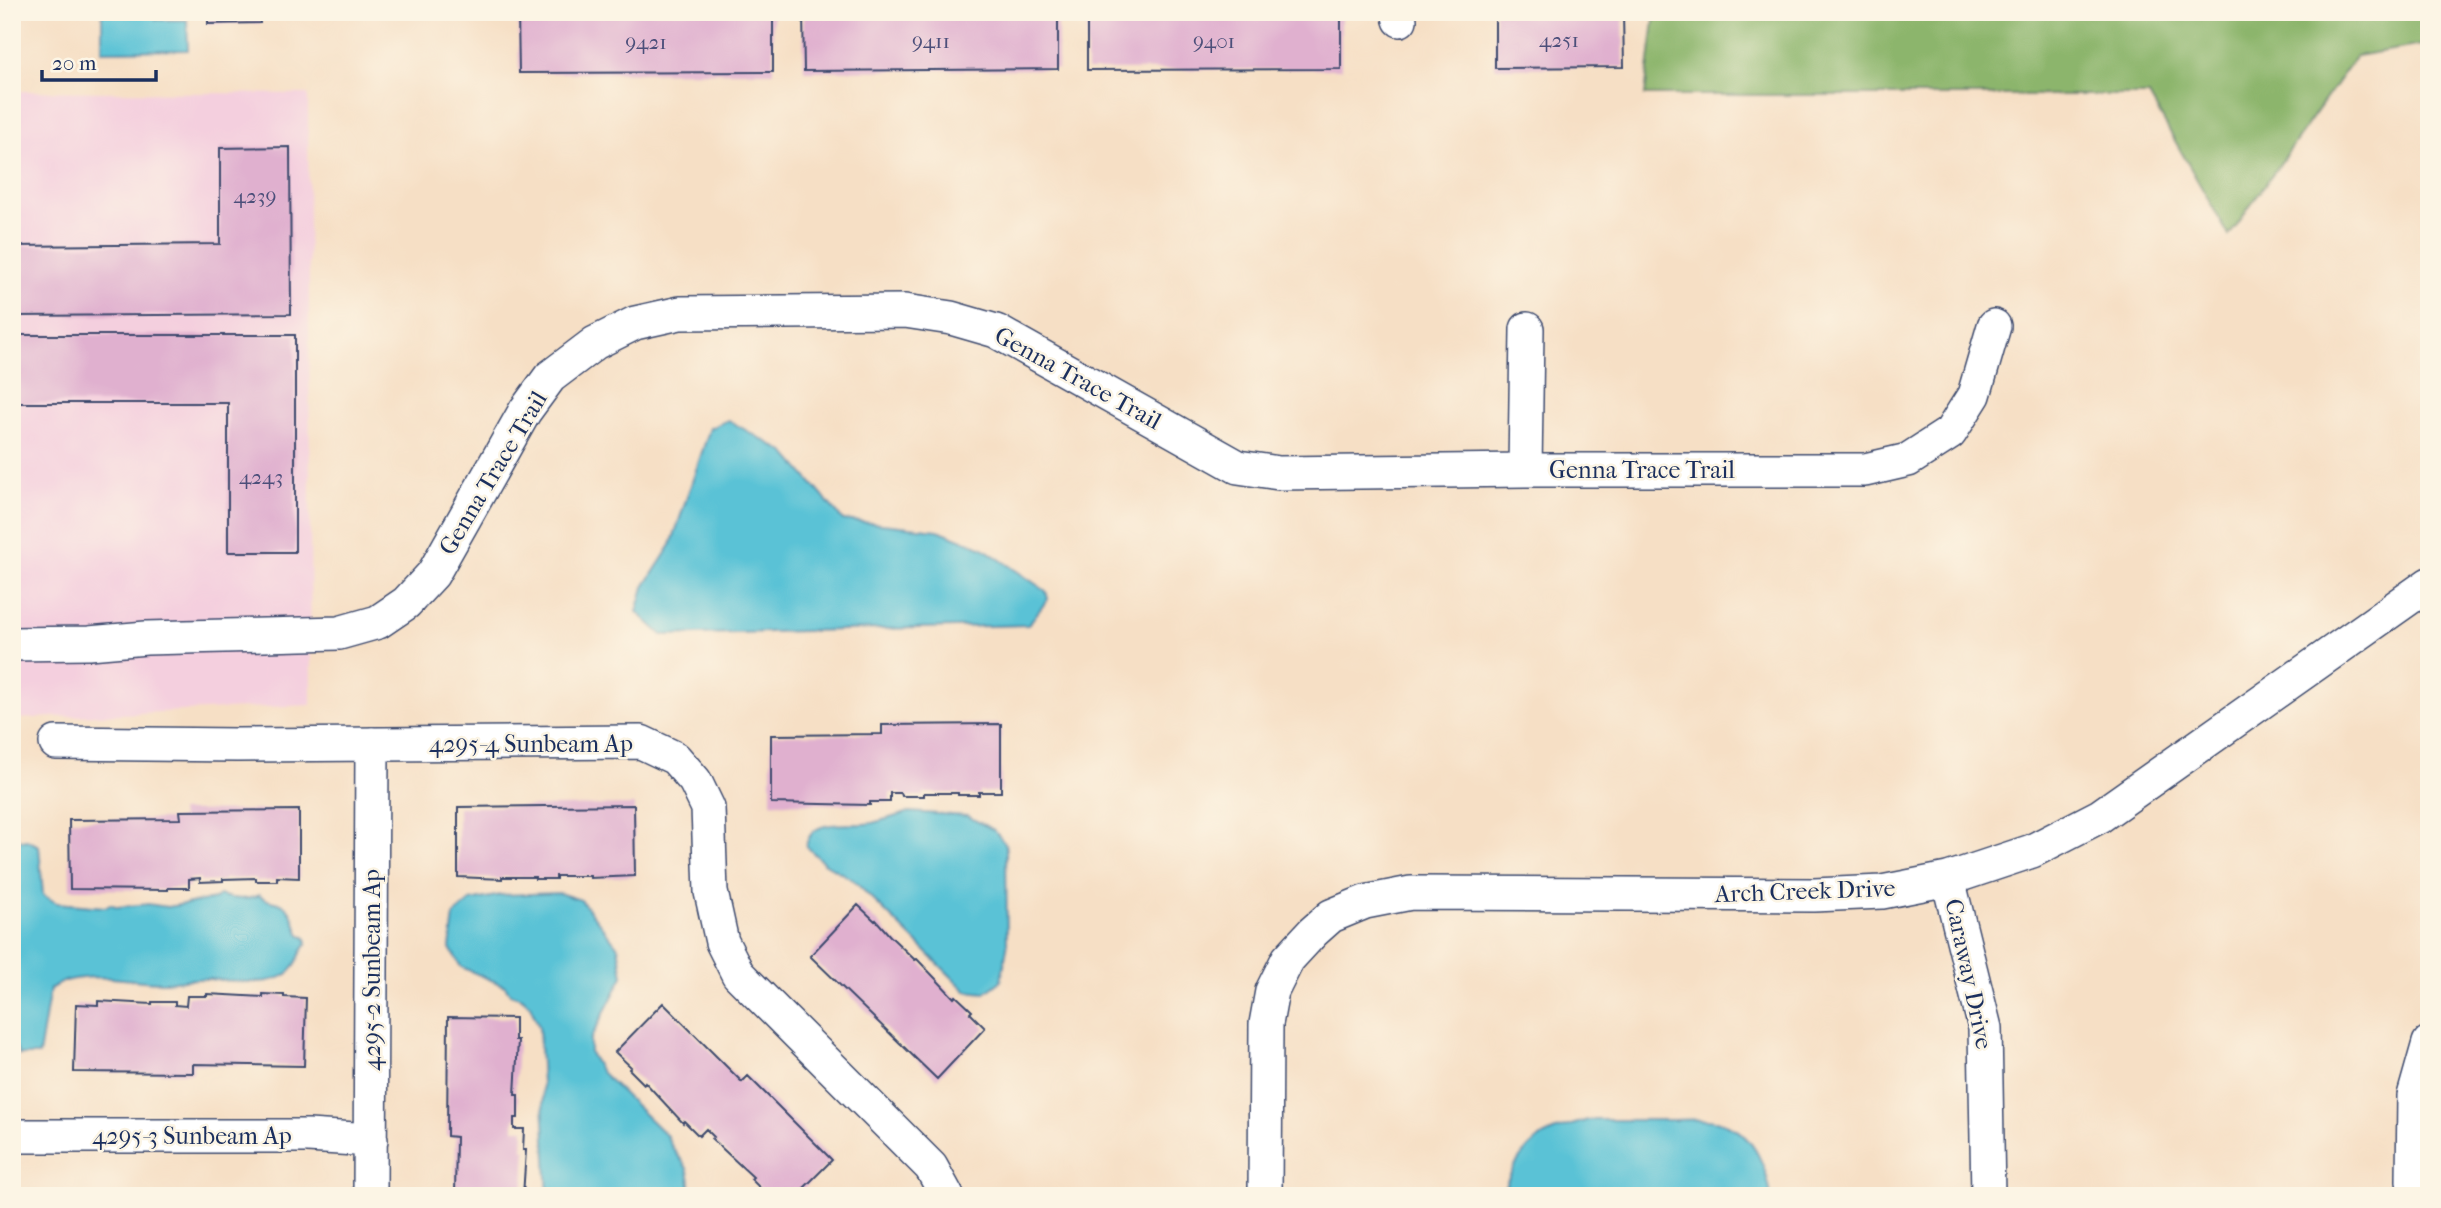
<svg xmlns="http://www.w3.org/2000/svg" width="2441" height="1208" font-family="'IM FELL French Canon',serif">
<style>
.built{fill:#f4cfde}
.forest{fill:#8cb56c;stroke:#547265;stroke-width:2}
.water{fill:#5ac2d6;stroke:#3a789a;stroke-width:2}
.building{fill:#e0b0cf}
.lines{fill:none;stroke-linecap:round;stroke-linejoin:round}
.minor-casing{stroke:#3c496d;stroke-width:36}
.minor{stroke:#fff;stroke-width:33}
.labels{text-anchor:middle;stroke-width:5;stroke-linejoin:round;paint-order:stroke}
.number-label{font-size:21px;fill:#4c4f7a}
.street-label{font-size:24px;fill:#1b2f5e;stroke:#fcf5e5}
</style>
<rect width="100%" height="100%" fill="#fcf5e5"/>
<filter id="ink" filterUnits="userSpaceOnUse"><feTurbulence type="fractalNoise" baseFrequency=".0143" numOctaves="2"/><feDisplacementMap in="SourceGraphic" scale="14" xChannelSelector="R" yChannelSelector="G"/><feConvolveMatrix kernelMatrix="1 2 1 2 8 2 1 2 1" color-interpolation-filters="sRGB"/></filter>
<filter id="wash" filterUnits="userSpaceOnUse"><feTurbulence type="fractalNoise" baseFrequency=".00686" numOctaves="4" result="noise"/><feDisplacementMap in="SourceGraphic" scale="28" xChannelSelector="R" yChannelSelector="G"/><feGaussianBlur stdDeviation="1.57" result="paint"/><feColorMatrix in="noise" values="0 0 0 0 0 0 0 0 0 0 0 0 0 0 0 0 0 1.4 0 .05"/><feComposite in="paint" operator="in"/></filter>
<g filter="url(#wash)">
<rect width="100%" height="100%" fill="#f6dfc5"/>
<!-- built -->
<path class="built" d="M 12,91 L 308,94 L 311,705 L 12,719 Z"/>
<!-- forest -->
<path class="forest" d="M 1655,12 L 2429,12 L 2429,44 L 2356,56 L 2229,236 L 2149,95 L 1645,95 Z"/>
<!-- water -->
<path class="water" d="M 102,12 L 156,12 L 156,20 L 187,20 L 188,50 L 102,51 Z
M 728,420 L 786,453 L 843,520 L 938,530 L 983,548 L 1046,591 L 1048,599 L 1028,625 L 662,635 L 637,612 L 644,587 L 671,545 L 710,428 Z
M 909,812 L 967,816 L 994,830 L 1006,845 L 1007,948 L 1001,981 L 985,993 L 966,991 L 853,880 L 824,863 L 806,846 C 812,815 848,828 872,823 C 884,820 897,816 909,812 Z
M 17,837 L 20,841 L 27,840 L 39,846 L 43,895 L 57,903 L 105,907 L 110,904 L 118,907 L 148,904 L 167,907 L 215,899 L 219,895 C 231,899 248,901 259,895 C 266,902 272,900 281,904 C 293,908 295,925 300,935 L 306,938 L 307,944 C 298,953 298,967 287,974 C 266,988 231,980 208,979 C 193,978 179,981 165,982 C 131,983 78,967 50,989 L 39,1055 L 19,1055 L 12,1039 L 12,852 L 13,841 Z
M 559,893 L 581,900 L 618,947 L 623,976 L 590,1040 L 590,1053 L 601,1072 L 667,1136 C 677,1165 692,1156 690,1196 L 548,1196 L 539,1027 L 530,1005 L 522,998 L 510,994 L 505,986 L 461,967 L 450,948 L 454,915 L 470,901 L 501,895 Z
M 1588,1120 C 1615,1120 1642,1120 1669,1120 C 1688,1120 1710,1117 1728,1125 C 1755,1137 1767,1169 1771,1196 L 1502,1196 C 1509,1171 1526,1142 1551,1132 C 1563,1127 1576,1124 1588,1120 Z"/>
<g id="blocks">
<!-- building -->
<path class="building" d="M 208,12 L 259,12 L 260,23 L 208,24 Z
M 518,12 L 773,12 L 773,72 L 519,73 Z
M 803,12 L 1058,12 L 1058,69 L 804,71 Z
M 1087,12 L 1341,12 L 1341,69 L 1087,70 Z
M 1495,12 L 1623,12 L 1624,67 L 1495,68 Z
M 290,147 L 291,314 L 12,316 L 12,246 L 220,244 L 220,148 Z
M 12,335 L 295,335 L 295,552 L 228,552 L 228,403 L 12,403 Z
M 1001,724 L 1001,792 L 979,792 L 979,795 L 958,795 L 958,793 L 924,793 L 924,796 L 902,796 L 901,793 L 890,793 L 890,802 L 870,802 L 870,805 L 771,803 L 771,735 L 882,734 L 882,725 Z
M 634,805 L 635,876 L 590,878 L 590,876 L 556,876 L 556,879 L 535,879 L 535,877 L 502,877 L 502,879 L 458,877 L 458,807 Z
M 299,810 L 299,878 L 277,877 L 277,881 L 256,881 L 256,878 L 223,879 L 223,881 L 200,882 L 200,878 L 189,879 L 189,888 L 168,888 L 168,890 L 70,889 L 69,820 L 181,819 L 180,811 Z
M 858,905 L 875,921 L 876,920 L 890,936 L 915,960 L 917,959 L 954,998 L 956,996 L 972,1011 L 970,1013 L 985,1028 L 937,1079 L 810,956 Z
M 207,994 L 263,997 L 263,994 L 284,995 L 284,997 L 306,998 L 304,1066 L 193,1064 L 193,1073 L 74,1072 L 76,1004 L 98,1005 L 98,1001 L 152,1004 L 152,1002 L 175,1002 L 175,1005 L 186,1006 L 187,996 L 207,996 Z
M 663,1003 L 742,1082 L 748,1076 L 832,1160 L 796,1196 L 773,1196 L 769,1192 L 766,1194 L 751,1179 L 753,1177 L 712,1139 L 714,1137 L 706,1129 L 699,1136 L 684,1121 L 683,1123 L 645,1082 L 644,1084 L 629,1069 L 631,1067 L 615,1052 Z
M 448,1017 L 515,1018 L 515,1040 L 518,1040 L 515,1095 L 518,1095 L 518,1118 L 514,1118 L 514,1129 L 524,1129 L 523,1150 L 526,1150 L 523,1196 L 455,1196 L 456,1137 L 447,1136 Z"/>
</g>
</g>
<g filter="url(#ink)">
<use href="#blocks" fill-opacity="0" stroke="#3c496d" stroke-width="2"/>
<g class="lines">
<!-- minor casing -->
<g class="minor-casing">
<path id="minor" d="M 1398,12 L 1400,20
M 1525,470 L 1527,329
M 12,644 L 89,643 L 146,638 L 339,633 L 378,622 L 406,603 L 433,574 L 525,411 L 550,377 L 595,343 L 635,323 L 680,313 L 905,311 L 951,318 L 996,331 L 1238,467 L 1279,473 L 1525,470 L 1865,470 L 1908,460 L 1950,433 L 1974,395 L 1994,326
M 56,743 L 237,745 L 641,742 L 675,758 L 695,781 L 708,808 L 711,892 L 722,942 L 738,974 L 931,1167 L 947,1196
M 1948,879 L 1985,1028 L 1988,1196
M 12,1136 L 308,1136 L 371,1140
M 370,1196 L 372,744
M 1265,1196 L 1266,1024 L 1272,991 L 1288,959 L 1313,932 L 1331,916 L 1365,902 L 1411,893 L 1814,895 L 1882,892 L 1948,879 L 2032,851 L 2100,816 L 2429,584
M 2416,1196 L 2413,1181 L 2414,1096 L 2429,1043"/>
</g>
<!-- minor -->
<use href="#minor" class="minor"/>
</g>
</g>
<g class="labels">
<!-- number labels -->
<g class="number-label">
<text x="1559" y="47">4251</text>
<text x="931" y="48">9411</text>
<text x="1214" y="48">9401</text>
<text x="646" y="49">9421</text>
<text x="255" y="203">4239</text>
<text x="261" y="484">4243</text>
</g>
<!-- street labels -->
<g class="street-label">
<text transform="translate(1078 378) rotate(29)" y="8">Genna Trace Trail</text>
<text x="1642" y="478">Genna Trace Trail</text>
<text transform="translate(493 473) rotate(-59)" y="8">Genna Trace Trail</text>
<text x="531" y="752">4295-4 Sunbeam Ap</text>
<text transform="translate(1805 891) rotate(-2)" y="8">Arch Creek Drive</text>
<text transform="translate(372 970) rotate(-90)" y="8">4295-2 Sunbeam Ap</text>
<text transform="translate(1969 974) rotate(78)" y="8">Caraway Drive</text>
<text x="192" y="1144">4295-3 Sunbeam Ap</text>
</g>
</g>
<!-- margin -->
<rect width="2441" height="1208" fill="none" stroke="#fcf5e5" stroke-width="42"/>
<!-- scale -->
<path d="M42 70v10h114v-10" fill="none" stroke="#1b2f5e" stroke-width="3.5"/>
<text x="52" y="70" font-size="21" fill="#1b2f5e" stroke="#fcf5e5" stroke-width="5" paint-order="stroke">20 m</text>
</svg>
